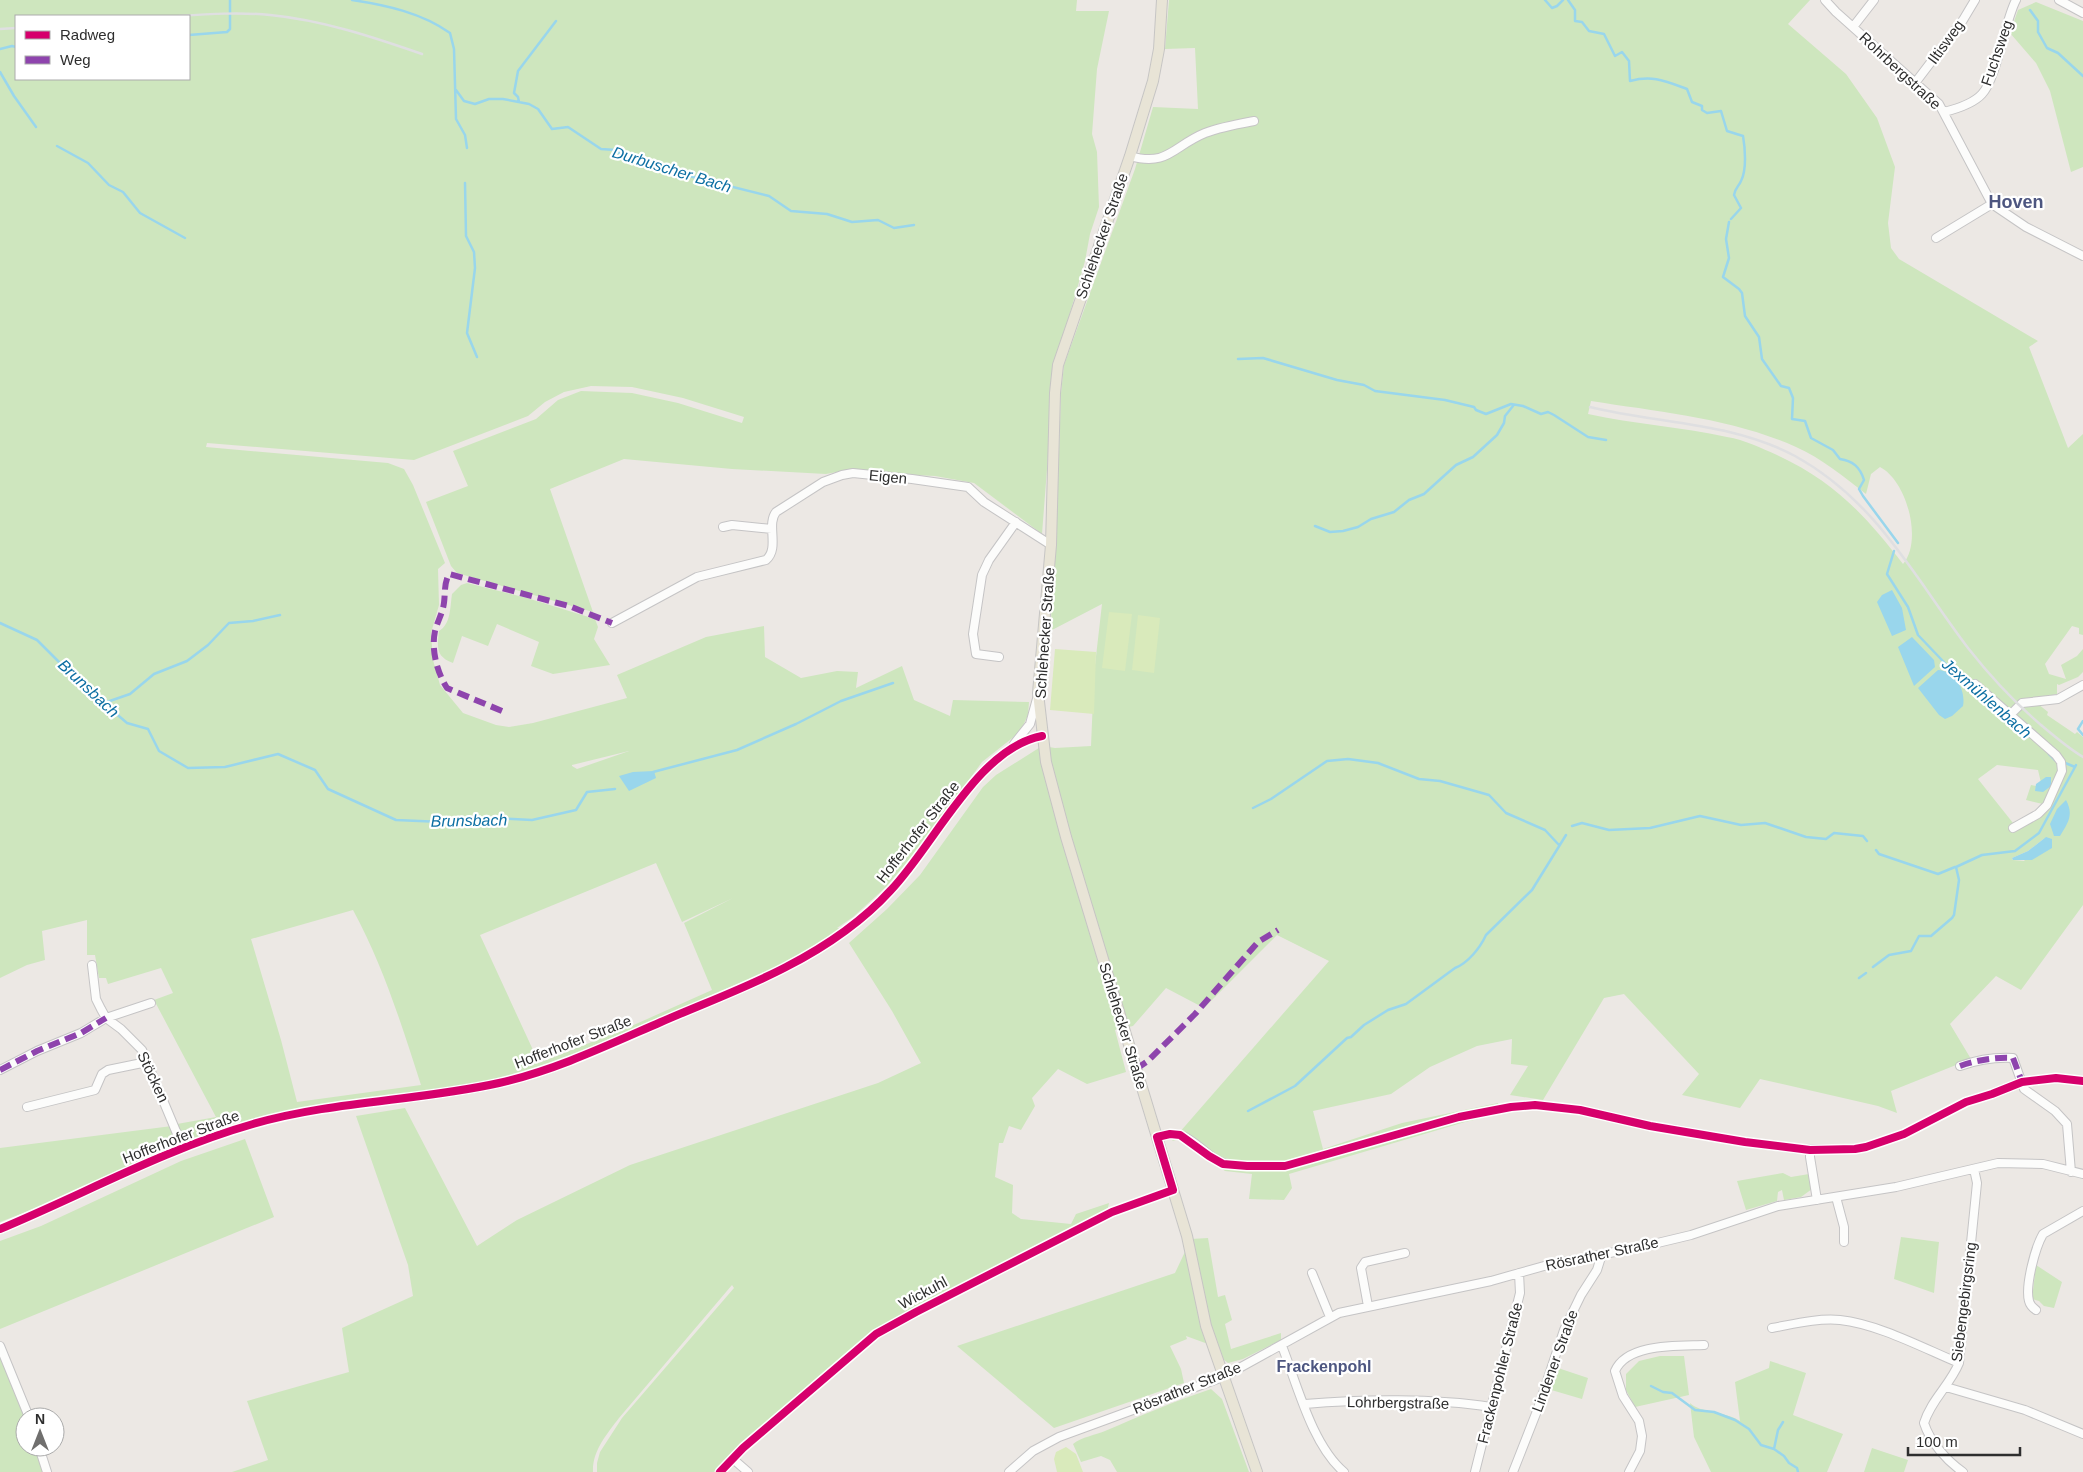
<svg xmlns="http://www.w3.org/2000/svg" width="2083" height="1472" font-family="Arial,sans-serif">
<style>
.green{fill:#cee6be;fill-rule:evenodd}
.pitch{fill:#d9eabb}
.water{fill:#99d6ec}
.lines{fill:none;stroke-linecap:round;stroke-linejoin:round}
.stream{stroke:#99d6ec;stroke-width:2.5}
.minor-casing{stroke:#c5c4c5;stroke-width:10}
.major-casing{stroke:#c6c5c4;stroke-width:12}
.minor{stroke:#fcfcfb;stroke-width:8}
.major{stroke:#e8e4d6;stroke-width:10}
.rail{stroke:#dfdfe1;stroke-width:2.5}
.quiet{stroke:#8e44ad;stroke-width:6;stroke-dasharray:12 6;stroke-linecap:butt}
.cycleway-casing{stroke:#fff;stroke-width:11}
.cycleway{stroke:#d6006c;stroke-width:8}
.labels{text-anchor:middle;stroke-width:4.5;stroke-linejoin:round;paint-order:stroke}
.street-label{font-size:15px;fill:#2e2e2e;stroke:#fff}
.water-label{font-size:16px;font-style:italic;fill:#0d6fa3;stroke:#fff}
.neighbourhood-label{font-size:16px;font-weight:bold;fill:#4d5680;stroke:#fff}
.quarter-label{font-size:18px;font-weight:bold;fill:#4d5680;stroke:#fff}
</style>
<rect width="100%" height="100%" fill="#ece8e4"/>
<!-- green -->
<path class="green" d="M 0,0 L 1077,0 L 1076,11 L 1109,11 L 1097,69 L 1092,134 L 1097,152 L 1099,207 L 1090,234 L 1085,261 L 1055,365 L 1042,534 L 974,483 L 935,476 L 872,473 L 853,469 L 826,474 L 732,469 L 624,459 L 550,489 L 593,612 L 457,573 L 451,566 L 426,502 L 468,486 L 453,451 L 536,419 L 558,400 L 581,391 L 632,393 L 678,403 L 742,423 L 744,417 L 683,398 L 632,387 L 591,386 L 564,392 L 545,402 L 528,416 L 414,460 L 207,443 L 206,447 L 388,463 L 404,469 L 413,485 L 445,563 L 438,569 L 439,605 L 431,633 L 433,660 L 440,685 L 463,713 L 496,725 L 509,727 L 533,723 L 627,698 L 617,675 L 706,637 L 764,626 L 765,657 L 801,678 L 837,671 L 858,672 L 856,688 L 902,666 L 914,700 L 950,716 L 953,700 L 1029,702 L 1028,715 L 1020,732 L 982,762 L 923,843 L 886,887 L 853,917 L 837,928 L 842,929 L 794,960 L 541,1068 L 484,1082 L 298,1110 L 256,1119 L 194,1138 L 187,1137 L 181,1132 L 177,1124 L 216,1117 L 154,1000 L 173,993 L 161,968 L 108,984 L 106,978 L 99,978 L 95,955 L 87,955 L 87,920 L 42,931 L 45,960 L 27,965 L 0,978 ZM 16,16 L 189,16 L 189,79 L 16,79 ZM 629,751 L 577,769 L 572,766 L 572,765 ZM 656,863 L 682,922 L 733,898 L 684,923 L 712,990 L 627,1028 L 539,1063 L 480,935 ZM 353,910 C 383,965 402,1026 421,1085 L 297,1102 L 281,1040 L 251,939 Z
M 1169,0 L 1810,0 L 1788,24 L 1846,74 L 1877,118 L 1895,167 L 1888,223 L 1891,248 L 1899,259 L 2038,341 L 2029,347 L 2068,448 L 2083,434 L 2083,635 L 2079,634 L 2079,628 L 2072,626 L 2045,664 L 2049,674 L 2066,679 L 2061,665 L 2077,656 L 2083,649 L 2083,672 L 2078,677 L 2059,685 L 2057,684 L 2057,694 L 2038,698 L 2038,704 L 2048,712 L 2047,715 L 2075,734 L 2077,732 L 2083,737 L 2083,905 L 2021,990 L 1996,976 L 1950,1024 L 1971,1059 L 1891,1091 L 1897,1113 L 1878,1106 L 1760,1079 L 1740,1108 L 1682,1095 L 1699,1074 L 1624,994 L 1604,998 L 1543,1100 L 1510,1095 L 1528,1066 L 1511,1064 L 1512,1039 L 1477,1046 L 1430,1067 L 1391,1094 L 1313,1111 L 1323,1149 L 1402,1123 L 1498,1103 L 1500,1114 L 1465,1122 L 1289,1174 L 1292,1188 L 1284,1200 L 1249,1199 L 1252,1174 L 1225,1171 L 1180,1139 L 1172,1141 L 1329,961 L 1277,935 L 1204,1008 L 1166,988 L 1133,1026 L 1115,1030 L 1126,1072 L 1087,1084 L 1058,1069 L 1032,1098 L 1035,1106 L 1021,1130 L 1009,1126 L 1003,1143 L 999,1143 L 995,1177 L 1013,1185 L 1012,1213 L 1021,1219 L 1071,1224 L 1076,1214 L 1109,1203 L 1107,1212 L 872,1332 L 733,1454 L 717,1472 L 597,1472 L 597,1463 L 600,1452 L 622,1418 L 734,1288 L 732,1285 L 619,1418 C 607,1434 592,1451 593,1472 L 232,1472 L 268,1460 L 247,1401 L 349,1372 L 342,1328 L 413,1296 L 408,1265 L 356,1116 L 405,1108 L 477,1246 L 517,1220 L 630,1165 L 878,1083 L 921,1063 L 892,1011 L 849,943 L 887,909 L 920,875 L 983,787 L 996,775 L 1042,746 L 1055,748 L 1091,746 L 1094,674 L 1102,604 L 1052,630 L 1049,568 L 1056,546 L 1061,393 L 1064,365 L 1135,169 L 1153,107 L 1198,109 L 1195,48 L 1165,49 ZM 1591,401 C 1660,412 1731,418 1796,447 C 1821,458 1844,477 1866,494 L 1871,474 L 1880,467 C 1907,481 1923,541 1903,564 C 1865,515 1835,482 1777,455 C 1761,448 1745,440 1727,437 C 1681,427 1634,424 1588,414 ZM 1997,765 L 2038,770 L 2042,787 L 2031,785 L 2026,800 L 2047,805 L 2013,828 L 2013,823 L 1978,779 ZM 2046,837 L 2024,861 L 2013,860 L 2012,858 L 2028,851 Z
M 2036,2 L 2083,21 L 2083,167 L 2071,172 L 2050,91 L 2036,63 L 2010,33 L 2018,10 Z
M 467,583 L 527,598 L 595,619 L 598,627 L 594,639 L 610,665 L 553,674 L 531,666 L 539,642 L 497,624 L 488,646 L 462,636 L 453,663 C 436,657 437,648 439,631 C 451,624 450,607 452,594 L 461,585 Z
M 172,1126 C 176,1135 177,1142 170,1149 L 65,1197 L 0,1222 L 0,1148 Z
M 245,1139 L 274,1217 L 0,1329 L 0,1241 L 41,1226 L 181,1161 Z
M 1783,1173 L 1791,1177 L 1809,1174 L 1812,1189 L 1801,1197 L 1784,1200 L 1782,1190 L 1778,1192 L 1777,1201 L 1746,1210 L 1737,1181 Z
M 1901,1237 L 1939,1242 L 1934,1293 L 1894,1279 Z
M 1208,1238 L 1218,1297 L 1225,1295 L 1232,1320 L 1225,1324 L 1231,1349 L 1281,1333 L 1281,1340 L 1243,1359 L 1228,1363 L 1223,1359 L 1219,1348 L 1186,1336 L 1187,1339 L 1170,1346 L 1181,1369 L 1184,1383 L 1054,1428 L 957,1346 L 1175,1273 L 1191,1239 Z
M 2036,1265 L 2062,1282 L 2054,1308 L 2044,1306 L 2039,1301 L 2032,1299 Z
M 0,1354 L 25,1418 L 25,1447 L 37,1447 L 46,1472 L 0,1472 Z
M 1660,1356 L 1684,1356 L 1689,1395 L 1635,1407 L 1626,1390 L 1626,1374 L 1639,1361 Z
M 1770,1361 L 1806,1373 L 1793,1415 L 1843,1434 L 1827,1472 L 1711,1472 L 1694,1437 L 1690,1403 C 1700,1413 1725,1411 1740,1421 L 1735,1382 L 1769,1368 Z
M 1555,1367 L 1588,1378 L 1582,1399 L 1548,1389 Z
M 1211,1389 L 1222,1399 L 1249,1472 L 1117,1472 L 1110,1460 L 1101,1456 L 1081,1462 L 1073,1444 C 1082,1437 1095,1435 1105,1431 C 1140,1416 1175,1401 1211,1389 Z
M 1872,1448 L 1908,1460 L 1904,1472 L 1864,1472 Z"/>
<!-- pitch -->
<path class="pitch" d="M 1109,612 L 1132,614 L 1125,671 L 1102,668 Z
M 1138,615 L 1160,618 L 1154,673 L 1132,670 Z
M 1055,649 L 1096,652 L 1094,714 L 1050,710 Z
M 1066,1447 L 1076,1454 L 1083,1472 L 1057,1472 L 1054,1459 L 1056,1452 Z"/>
<!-- water -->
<path class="water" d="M 1892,590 L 1902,608 L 1906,630 L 1892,636 L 1877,602 L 1882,595 Z
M 1912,637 L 1934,660 L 1935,667 L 1914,686 L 1898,647 Z
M 1938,670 C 1956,671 1966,691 1963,706 L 1952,716 L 1945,719 L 1939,715 L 1918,688 Z
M 654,771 L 656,778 L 629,791 L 619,776 L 633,772 Z
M 2046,777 L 2051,777 L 2051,786 L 2043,792 L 2035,791 L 2036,784 Z
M 2066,800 C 2074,815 2068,823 2060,836 L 2054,836 L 2050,824 L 2057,809 Z
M 2046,837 L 2052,839 L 2052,848 L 2032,860 L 2013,860 L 2012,858 L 2028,851 Z"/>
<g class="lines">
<!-- stream -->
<path class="stream" d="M 352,0 C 386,5 422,13 450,33 L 454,49 L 456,119 L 465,135 L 467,148
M 1545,0 L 1552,8 L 1557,6 L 1563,0
M 1568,0 L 1575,10 L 1575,21 L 1582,22 L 1589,31 L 1604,34 L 1615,56 L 1622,52 L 1629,61 L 1630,81 C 1653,75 1665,81 1687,89 L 1692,102 L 1702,106 L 1702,110 L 1707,113 L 1721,111 L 1727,131 L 1743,136 C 1745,147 1747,170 1741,181 C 1738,188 1736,186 1734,195 L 1741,208 L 1731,219
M 2030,10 L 2038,21 L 2038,32 L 2047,48 L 2058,53 L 2083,76
M 189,35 L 227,32 L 230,29 L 230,0
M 0,49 L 12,46 L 16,47
M 0,72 L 14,96 L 36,127
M 456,90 L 464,101 L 475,104 L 489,99 L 503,99 L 529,104 L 538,109 L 552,129 L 568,127 L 601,149 L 616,150 L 624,158 L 654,161 L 689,176 L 769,196 L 791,211 L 827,214 L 852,222 L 878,220 L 894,228 L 914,225
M 519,102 L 518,97 L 514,93 L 518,71 L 556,21
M 57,146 L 88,163 L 109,185 L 123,192 L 140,213 L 185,238
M 465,183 L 466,236 L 474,252 L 475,268 L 467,333 L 477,357
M 1729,222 L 1726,239 L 1729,258 L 1723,277 L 1739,289
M 1739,289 L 1742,293 L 1745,316 L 1759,337 L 1762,359 L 1781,386 L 1789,388 L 1793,398 L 1792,419 L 1805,421 L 1811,438 L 1833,450 L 1840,459 C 1853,461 1860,467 1864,480 L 1859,489 L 1863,496 L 1898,543
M 1238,359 L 1263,358 L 1337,380 L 1364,385 L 1375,391 L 1445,400 L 1474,407 L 1476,410 L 1486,414 L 1511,404 L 1523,406 L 1541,414 L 1548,412 L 1554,415 L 1588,437 L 1606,440
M 1315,526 L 1330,532 L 1343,531 L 1358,527 L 1371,519 L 1394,512 L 1409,500 L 1424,494 L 1456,465 L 1473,457 L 1497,435 L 1504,423 L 1505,416 L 1513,406
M 1894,551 L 1887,574 L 1908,607 L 1918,635 L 1961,680 L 2012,724 L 2025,732
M 0,623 L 37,640 L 77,680 L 127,723 L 148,729 L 159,751 L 188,768 L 225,767 L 278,754 L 315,770 L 328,789 L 396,820 L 465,823 L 490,818 L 532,820 L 576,810 L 587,792 L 615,789
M 104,703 L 130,694 L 154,674 L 187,661 L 208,645 L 229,623 L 253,621 L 280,615
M 2083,721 L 2078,729 L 2083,735
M 2049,754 L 2055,760 L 2058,761
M 2063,762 L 2075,767 L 2076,765
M 653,772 L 737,750 L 796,724 L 841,701 L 893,683
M 1253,808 L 1271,799 L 1327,761 L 1348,759 L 1378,763 L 1419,779 L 1440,781 L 1489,795 L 1506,813 L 1545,830 L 1559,845
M 1572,826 L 1582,823 L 1609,830 L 1650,828 L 1700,816 L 1741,825 L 1765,823 L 1806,837 L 1826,839 L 1834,833 L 1863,836 L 1867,841
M 1876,850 L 1879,854 L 1938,874 L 1955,867
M 1873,967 L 1889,955 L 1911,951 L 1919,936 L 1931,936 L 1952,918 L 1954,915 L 1959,880 L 1956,867 L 1982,855 L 2015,851 L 2039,833 L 2075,767
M 1859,978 L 1866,973
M 1248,1111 L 1295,1086 L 1347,1038 L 1351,1037 L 1364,1025 L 1388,1010 L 1406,1004 L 1455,968 C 1468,963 1480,948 1486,935 L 1532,890 L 1566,835
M 1651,1386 L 1663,1392 L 1672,1393 L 1695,1410 L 1714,1412 L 1735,1420 L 1749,1429 L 1761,1445 L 1774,1449 L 1784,1456 L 1789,1463 L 1797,1468 L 1798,1472
M 1774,1449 L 1778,1430 L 1783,1422"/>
<!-- minor casing -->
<g class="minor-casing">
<path id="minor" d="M 1825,0 L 1836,12 L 1939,104 L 1992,204 L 2026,227 L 2083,256
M 2059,0 L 2083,13
M 1853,27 L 1874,0
M 1915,83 L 1963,20 L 1975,0
M 1944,112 C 1956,109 1973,104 1982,94 C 1997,78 2004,23 2016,0
M 1130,156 C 1168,167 1173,146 1205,133 C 1221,127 1238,124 1254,121
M 1936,238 L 1992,204
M 723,527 L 732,525 L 772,529
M 612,623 L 697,577 L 766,560 C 780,548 766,525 776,512 L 823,482 L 842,475 L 853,473 L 912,479 L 968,487 L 984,502 L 1051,545
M 999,657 L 976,654 L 973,634 L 982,575 L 989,560 L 1016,522
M 1975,684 L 2056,755 L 2061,762 L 2062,771 L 2047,805 L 2038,814 L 2013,828
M 2010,715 L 2022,703 L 2058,699 L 2083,685
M 1014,744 L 1030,724 L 1038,695
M 92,965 L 96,999 L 101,1009 L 106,1018 L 121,1029 L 142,1050 L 183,1148
M 1960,1066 C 1977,1060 1995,1057 2013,1058 L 2024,1089 L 2055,1111 L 2067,1124 L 2071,1172
M 0,1070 L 37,1051 L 81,1033 L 106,1018 L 151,1003
M 27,1107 L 95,1090 L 102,1074 L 108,1070 L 147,1062
M 1671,1129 L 1745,1142 L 1799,1149 L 1855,1149 L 1866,1147 L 1904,1134 L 1966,1102 L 1992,1094 L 2022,1082 L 2056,1078 L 2083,1081
M 1157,1137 C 1164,1135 1173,1133 1180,1135 C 1198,1140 1207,1160 1230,1165
M 1810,1150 L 1810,1157 L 1817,1200
M 1836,1197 L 1844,1227 L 1844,1242
M 0,1229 C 84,1194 165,1149 253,1124 C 333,1101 418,1101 499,1083 C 556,1070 608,1045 661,1022 C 702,1004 746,988 786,967 C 825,947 861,923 891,890 C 935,844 978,748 1042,736
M 1312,1273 L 1330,1317
M 1368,1306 L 1361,1268 L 1365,1262 L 1405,1253
M 2036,1310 C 2033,1308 2030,1305 2029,1301 C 2025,1286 2035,1248 2043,1234 L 2083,1211
M 1772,1328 C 1794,1324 1817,1318 1840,1320 C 1878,1324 1923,1348 1959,1363
M 0,1346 L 29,1417
M 1282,1346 C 1297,1384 1312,1445 1344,1472
M 1946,1387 L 2025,1410 L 2083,1434
M 1305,1404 C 1361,1399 1435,1398 1491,1407
M 39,1447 L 47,1472
M 733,1459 L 748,1472
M 720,1472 L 743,1448 L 876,1334 L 916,1312 L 1112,1212 L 1173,1190
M 1009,1472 L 1033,1451 L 1059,1437 L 1223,1377 L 1339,1313 L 1491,1281 L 1544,1266 L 1645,1246 L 1691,1235 L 1778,1206 L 1896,1187 L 1998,1163 L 2043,1164 L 2083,1174
M 1475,1472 L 1520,1293 L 1519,1273
M 1513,1472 L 1537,1411 L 1564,1330 L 1581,1295 L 1597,1270 L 1602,1254
M 1629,1472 L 1640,1451 L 1642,1436 L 1639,1421 L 1623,1396 L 1615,1371 C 1627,1343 1678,1346 1704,1345
M 1963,1472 C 1947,1461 1930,1442 1924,1423 C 1931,1400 1950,1385 1959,1363 L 1977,1183 L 1974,1169"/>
</g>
<!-- major casing -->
<g class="major-casing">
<path id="major" d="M 1162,0 L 1159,49 L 1153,81 L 1130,156 L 1058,365 L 1055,393 L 1051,545 L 1038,693 L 1046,762 L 1066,837 L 1187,1236 L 1206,1326 L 1257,1472"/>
</g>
<!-- minor -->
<use href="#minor" class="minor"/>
<!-- major -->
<use href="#major" class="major"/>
<!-- rail -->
<path class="rail" d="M 179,16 C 209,14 240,12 270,15 C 322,20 373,37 422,54
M 0,29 L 16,28
M 1590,407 C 1659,424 1732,422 1795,456 C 1877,501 1914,577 1968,648 C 1990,676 2014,702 2041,725 C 2054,736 2068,748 2083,757"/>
<!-- quiet -->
<path class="quiet" d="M 502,711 L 447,688 C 437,672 431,650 435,631 C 437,623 441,616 443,608 C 446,597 443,585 449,574 L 569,606 L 612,623
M 1960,1066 C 1977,1060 1995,1057 2013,1058 L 2022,1082
M 1136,1069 L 1148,1061 L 1195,1014 L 1258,942 L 1278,930
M 0,1070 L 37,1051 L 81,1033 L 106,1018"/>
<!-- cycleway casing -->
<g class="cycleway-casing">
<path id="cycleway" d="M 0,1229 C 84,1194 165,1149 253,1124 C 333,1101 418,1101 499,1083 C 556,1070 608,1045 661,1022 C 702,1004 746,988 786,967 C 825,947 861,923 891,890 C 935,844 978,748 1042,736
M 720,1472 L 743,1448 L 876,1334 L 916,1312 L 1112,1212 L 1173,1190 L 1157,1137 L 1170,1134 L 1180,1135 L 1209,1156 L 1223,1164 L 1247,1166 L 1285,1166 L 1459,1117 L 1511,1107 L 1535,1105 L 1580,1110 L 1650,1126 L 1745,1142 L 1810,1150 L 1855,1149 L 1866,1147 L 1904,1134 L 1966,1102 L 1992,1094 L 2022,1082 L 2056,1078 L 2083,1081"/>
</g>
<!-- cycleway -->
<use href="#cycleway" class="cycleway"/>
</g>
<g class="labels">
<!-- street labels -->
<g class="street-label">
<text transform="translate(1946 42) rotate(-54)" y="5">Iltisweg</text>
<text transform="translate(1997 53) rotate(-71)" y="5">Fuchsweg</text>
<text transform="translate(1900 71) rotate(43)" y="5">Rohrbergstraße</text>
<text transform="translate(1102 236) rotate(-71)" y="5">Schlehecker Straße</text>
<text transform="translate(888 477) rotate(5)" y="5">Eigen</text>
<text transform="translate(1045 633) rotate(-86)" y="5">Schlehecker Straße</text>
<text transform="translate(918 832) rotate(-52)" y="5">Hofferhofer Straße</text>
<text transform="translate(1123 1026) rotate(73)" y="5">Schlehecker Straße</text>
<text transform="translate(573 1042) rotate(-21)" y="5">Hofferhofer Straße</text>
<text transform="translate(153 1077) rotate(65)" y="5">Stöcken</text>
<text transform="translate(181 1137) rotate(-21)" y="5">Hofferhofer Straße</text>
<text transform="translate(1602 1254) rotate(-12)" y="5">Rösrather Straße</text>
<text transform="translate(923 1293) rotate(-28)" y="5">Wickuhl</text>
<text transform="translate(1964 1302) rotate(-83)" y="5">Siebengebirgsring</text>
<text transform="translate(1555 1361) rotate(-70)" y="5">Lindener Straße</text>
<text transform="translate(1500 1373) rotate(-76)" y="5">Frackenpohler Straße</text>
<text transform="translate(1187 1388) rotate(-22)" y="5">Rösrather Straße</text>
<text transform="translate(1398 1403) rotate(1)" y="5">Lohrbergstraße</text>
</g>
<!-- water labels -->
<g class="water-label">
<text transform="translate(672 169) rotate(17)" y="6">Durbuscher Bach</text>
<text transform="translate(89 688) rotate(43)" y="6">Brunsbach</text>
<text transform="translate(1987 698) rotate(41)" y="6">Jexmühlenbach</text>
<text transform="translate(469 820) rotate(-1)" y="6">Brunsbach</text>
</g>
<!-- neighbourhood labels -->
<g class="neighbourhood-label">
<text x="1324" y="1372">Frackenpohl</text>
</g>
<!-- quarter labels -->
<g class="quarter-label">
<text x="2016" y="208">Hoven</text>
</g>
</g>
<!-- legend -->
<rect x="15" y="15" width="175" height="65" fill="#ffffff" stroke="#ababab"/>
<rect x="25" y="31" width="25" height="8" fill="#d6006c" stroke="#ababab"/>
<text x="60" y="40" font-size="15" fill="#2e2e2e">Radweg</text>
<rect x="25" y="56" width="25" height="8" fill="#8e44ad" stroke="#ababab"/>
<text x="60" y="65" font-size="15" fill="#2e2e2e">Weg</text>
<!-- north arrow -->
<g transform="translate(40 1432)"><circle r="24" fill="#ffffff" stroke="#ababab"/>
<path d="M0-4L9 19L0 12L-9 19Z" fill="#706f6e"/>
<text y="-8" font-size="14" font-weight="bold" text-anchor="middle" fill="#2e2e2e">N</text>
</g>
<!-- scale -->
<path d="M1908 1447v8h112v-8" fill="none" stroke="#2e2e2e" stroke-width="2.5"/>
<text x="1916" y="1447" font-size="15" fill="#2e2e2e" stroke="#ffffff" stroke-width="4" paint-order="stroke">100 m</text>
</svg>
